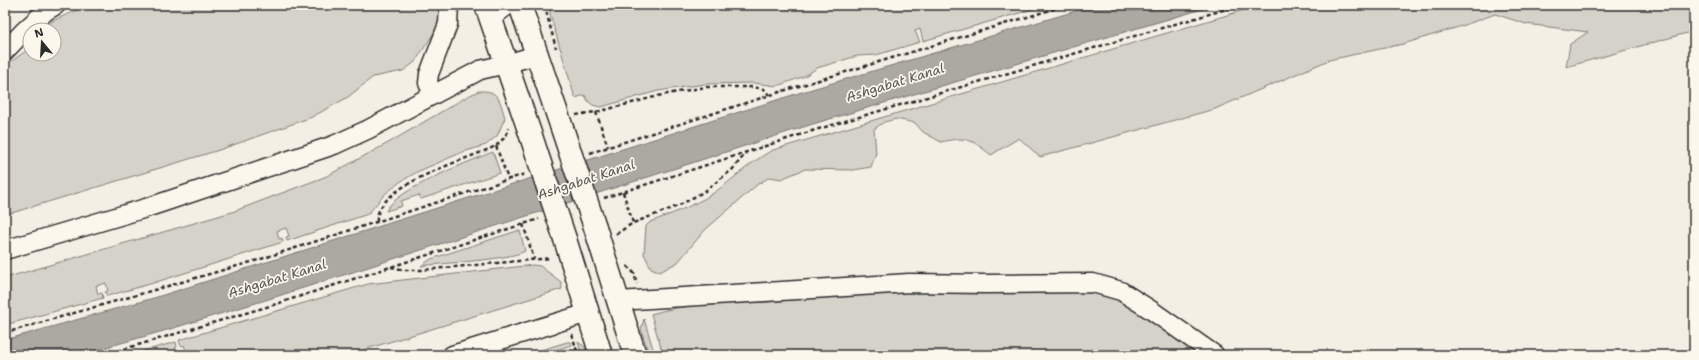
<svg xmlns="http://www.w3.org/2000/svg" width="1699" height="360" font-family="'Shantell Sans',sans-serif">
<style>
.green{fill:#d5d2c9;stroke:#807e7a}
.water{fill:#aca9a2;stroke:#787772}
.lines{fill:none;stroke-linecap:round;stroke-linejoin:round}
.minor-casing{stroke:#2b2b2b;stroke-width:21}
.major-casing{stroke:#2b2b2b;stroke-width:25}
.path{stroke:#2b2b2b;stroke-width:2.5;stroke-dasharray:4 3;stroke-linecap:butt}
.minor{stroke:#fbf7ec;stroke-width:18}
.major{stroke:#fbf7ec;stroke-width:22}
.major-bridge-casing{stroke:#2b2b2b;stroke-width:25;stroke-linecap:butt}
.major-bridge{stroke:#fbf7ec;stroke-width:22}
.labels{text-anchor:middle;stroke-width:3.5;stroke-linejoin:round;paint-order:stroke}
.water-label{font-size:13px;font-style:italic;fill:#585755;stroke:#fbf7ec}
</style>
<rect width="100%" height="100%" fill="#f3efe4"/>
<filter id="ink" filterUnits="userSpaceOnUse"><feTurbulence type="fractalNoise" baseFrequency=".025" numOctaves="2"/><feDisplacementMap in="SourceGraphic" scale="8" xChannelSelector="R" yChannelSelector="G"/><feConvolveMatrix kernelMatrix="1 2 1 2 8 2 1 2 1" color-interpolation-filters="sRGB"/></filter>
<g filter="url(#ink)">
<!-- green -->
<path class="green" d="M 89,5 L 442,5 L 441,22 L 415,62 L 403,71 L 373,77 L 348,97 L 312,117 L 219,150 L 5,215 L 5,66 L 30,48 L 30,54 L 54,54 L 54,30 L 45,30 L 52,21 Z
M 550,5 L 1047,5 L 923,41 L 920,29 L 915,31 L 920,42 L 876,55 L 857,56 L 817,68 L 805,76 L 777,86 L 753,83 L 705,84 L 658,91 L 601,107 C 592,106 588,103 585,95 L 575,98 L 550,14 Z
M 1261,5 L 1694,5 L 1694,31 L 1566,67 L 1570,44 L 1588,32 L 1526,24 L 1495,14 L 1462,26 L 1403,44 L 1329,60 L 1215,109 L 1040,157 L 1019,138 L 991,155 C 971,139 967,136 941,142 L 923,132 L 915,123 L 896,119 L 884,122 L 874,129 L 876,153 L 871,167 L 853,170 L 805,169 L 781,179 L 770,177 L 758,184 L 705,230 L 678,262 L 660,272 L 651,268 L 644,254 L 646,226 L 650,222 C 671,214 693,206 712,194 C 733,180 751,161 773,150 Z
M 479,91 C 500,90 500,102 505,118 L 497,136 L 486,145 L 463,152 L 417,172 L 400,182 L 385,194 L 368,214 L 287,241 L 286,237 L 289,236 L 286,228 L 277,231 L 279,239 L 282,238 L 283,242 L 150,284 L 107,296 L 105,292 L 108,291 L 106,283 L 96,286 L 98,294 L 102,293 L 103,298 L 5,325 L 5,278 L 232,212 L 327,176 L 390,142 L 468,96 Z
M 493,152 L 500,173 L 421,199 L 419,195 L 401,201 L 402,206 L 386,211 C 395,190 470,161 493,152 Z
M 517,231 L 520,231 L 525,251 C 510,260 442,263 421,266 L 431,259 Z
M 533,265 L 540,266 L 561,282 L 562,289 L 347,355 L 181,355 L 187,353 L 184,345 L 181,346 L 179,340 L 368,284 Z
M 911,289 L 1082,292 C 1093,293 1104,294 1115,298 C 1141,307 1176,338 1200,355 L 663,355 L 651,314 C 691,302 727,304 768,302 C 816,298 863,293 911,289 Z
M 644,319 L 655,355 L 649,355 L 641,329 Z
M 176,342 L 177,347 L 175,348 L 177,355 L 129,355 Z
M 567,342 L 570,342 L 572,345 L 541,355 L 525,355 Z
M 578,342 L 585,347 L 589,355 L 582,355 Z"/>
<!-- water -->
<path class="water" d="M 1096,5 L 1216,5 L 813,124 L 269,299 L 167,330 L 79,355 L 5,355 L 5,340 L 157,297 L 802,92 Z"/>
<g class="lines">
<!-- minor casing -->
<g class="minor-casing">
<path id="minor" d="M 491,18 L 508,5
M 5,51 L 24,31 L 46,11 L 56,5
M 433,94 L 428,83 L 429,74 L 448,24 L 449,5
M 5,250 L 146,208 L 334,145 L 369,129 L 480,70 L 506,64 L 536,55
M 618,301 L 909,283 L 986,284 L 1093,283 L 1121,291 L 1151,310 L 1215,355
M 452,355 L 588,313"/>
</g>
<!-- major casing -->
<g class="major-casing">
<path id="major" d="M 486,5 L 531,136
M 520,5 L 561,125
M 595,227 L 635,355
M 565,239 L 601,355"/>
</g>
<!-- path -->
<path class="path" d="M 546,5 L 547,15 L 556,48
M 596,112 L 608,147
M 576,115 L 601,111 L 662,95 L 706,87 L 752,87 L 764,89 L 769,95
M 496,146 L 508,179
M 590,153 L 786,90 L 1067,5
M 623,192 L 633,223
M 604,198 L 815,130 L 1240,5
M 377,221 C 375,185 469,159 496,146 L 505,137 L 509,128
M 523,224 L 534,259
M 616,234 L 633,223 L 678,206 L 705,191 L 733,169 L 746,153
M 627,266 L 634,273 L 637,284
M 391,267 L 405,270 L 422,270 L 551,258
M 5,333 L 258,260 L 525,174
M 572,334 L 578,355
M 104,355 L 273,305 L 539,219"/>
<!-- minor -->
<use href="#minor" class="minor"/>
<!-- major -->
<use href="#major" class="major"/>
<!-- major-bridge casing -->
<g class="major-bridge-casing">
<path id="major-bridge" d="M 561,125 L 595,227
M 531,136 L 565,239"/>
</g>
<!-- major-bridge -->
<use href="#major-bridge" class="major-bridge"/>
</g>
</g>
<g class="labels">
<!-- water labels -->
<g class="water-label">
<text transform="translate(895 82) rotate(-17)" y="5">Ashgabat Kanal</text>
<text transform="translate(586 179) rotate(-18)" y="5">Ashgabat Kanal</text>
<text transform="translate(277 278) rotate(-17)" y="5">Ashgabat Kanal</text>
</g>
</g>
<!-- margin -->
<rect width="1699" height="360" fill="none" stroke="#fbf7ec" stroke-width="20"/>
<rect x="10" y="10" width="1679" height="340" fill="none" stroke="#2b2b2b" stroke-width="1.5" filter="url(#ink)"/>
<!-- north arrow -->
<g transform="translate(42 42) rotate(342)"><circle r="19" fill="#fbf7ec" stroke="#a8a59f"/>
<path d="M0-3L7 15L0 10L-7 15Z" fill="#2b2b2b"/>
<text y="-6" font-size="11" font-weight="bold" text-anchor="middle" fill="#2b2b2b">N</text>
</g>
</svg>
